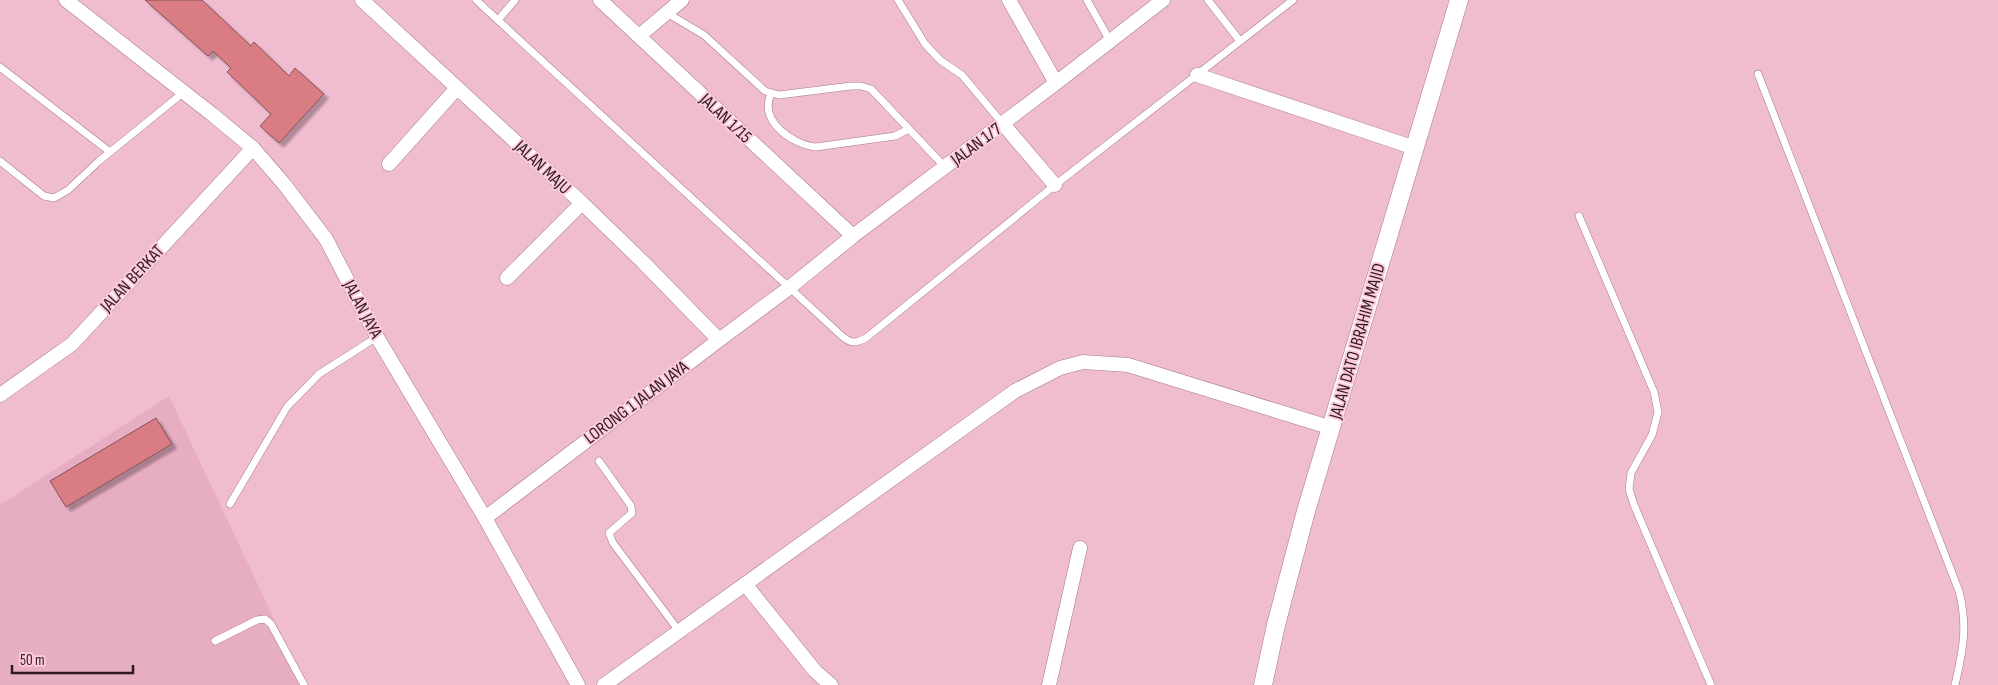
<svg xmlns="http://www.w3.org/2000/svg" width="1998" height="685" font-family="'Sofia Sans Condensed',sans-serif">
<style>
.built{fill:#e7adc3}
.building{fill:#da7c84;stroke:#825255;filter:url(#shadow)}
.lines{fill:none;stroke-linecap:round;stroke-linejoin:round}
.service-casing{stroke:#a8788a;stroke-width:8}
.minor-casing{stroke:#a8788a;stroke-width:15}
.tertiary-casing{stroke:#a8788a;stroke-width:19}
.service{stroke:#fff;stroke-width:7}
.minor{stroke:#fff;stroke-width:14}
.tertiary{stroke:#fff;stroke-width:18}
.labels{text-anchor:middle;stroke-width:4;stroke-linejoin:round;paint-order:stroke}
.street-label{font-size:18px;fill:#2e1b22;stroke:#fdc9dc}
</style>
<defs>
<filter id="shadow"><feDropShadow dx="4.5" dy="4.5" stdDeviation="1" flood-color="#0004"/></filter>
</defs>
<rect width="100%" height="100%" fill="#f0bccf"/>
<!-- built -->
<path class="built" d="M 169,396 L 283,638 L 308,685 L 0,685 L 0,505 Z"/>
<!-- building -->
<path class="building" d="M 145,0 L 202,0 L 251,46 L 254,42 L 289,76 L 295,68 L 324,94 L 279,143 L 260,126 L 271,114 L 227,72 L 231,68 L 213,51 L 208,56 Z
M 156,418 L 172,444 L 66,507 L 50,481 Z"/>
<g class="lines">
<!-- service casing -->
<g class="service-casing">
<path id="service" d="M 476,0 L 843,337 C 852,344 856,343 866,338 L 1055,185 L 1293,0
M 898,0 L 925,44 L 940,60 L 962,75 L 1003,124
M 1087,0 L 1110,41
M 1208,0 L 1240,41
M 667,13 L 704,35 L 765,91 L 779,95 L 851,86 L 861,86 L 871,89 L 945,167
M 498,20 L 515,0
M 0,67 L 110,152
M 1758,74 L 1959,591 C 1968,626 1963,650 1955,685
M 771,94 C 758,121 793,145 816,147 L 895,136 L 909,129
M 0,161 L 44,196 L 54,198 L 68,190 L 99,161 L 184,92
M 1579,216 L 1654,392 L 1658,412 L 1652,435 L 1631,473 L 1629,489 L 1634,505 L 1711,685
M 599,461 L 631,506 L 632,513 L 609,533 L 613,543 L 679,631
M 230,504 L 287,407 L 319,374 L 377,337
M 215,641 L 257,620 L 265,619 L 271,624 L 304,685"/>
</g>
<!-- minor casing -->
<g class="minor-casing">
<path id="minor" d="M 66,0 L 213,115 L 253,148 L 284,184 L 326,239 L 377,337 L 485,518 L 578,685
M 362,0 L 582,203 L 643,262 L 719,340
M 600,0 L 853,236
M 1009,0 L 1056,83
M 639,36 L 682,0
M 1197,75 L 1415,148
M 1003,124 L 1055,185
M 389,164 L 457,88
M 507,278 L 582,203
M 0,395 L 72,344 L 253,148
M 485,518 L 719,340 L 789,288 L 853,236 L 1056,83 L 1163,0
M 745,584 L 815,671 L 831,685
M 604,685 L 1015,391 L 1060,368 L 1083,362 L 1128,365 L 1332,428
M 1049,685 L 1080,548"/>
</g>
<!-- tertiary casing -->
<g class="tertiary-casing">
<path id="tertiary" d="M 1263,685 L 1276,625 L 1306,511 L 1459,0"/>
</g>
<!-- service -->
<use href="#service" class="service"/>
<!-- minor -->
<use href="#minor" class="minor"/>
<!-- tertiary -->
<use href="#tertiary" class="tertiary"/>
</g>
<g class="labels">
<!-- street labels -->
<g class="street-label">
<text transform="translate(726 118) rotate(43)" y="6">JALAN 1/15</text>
<text transform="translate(976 144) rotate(-37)" y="6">JALAN 1/7</text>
<text transform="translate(543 167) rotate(43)" y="6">JALAN MAJU</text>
<text transform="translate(132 278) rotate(-47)" y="6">JALAN BERKAT</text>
<text transform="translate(363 309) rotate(62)" y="6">JALAN JAYA</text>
<text transform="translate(1357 341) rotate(-74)" y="6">JALAN DATO IBRAHIM MAJID</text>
<text transform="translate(636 402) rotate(-37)" y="6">LORONG 1 JALAN JAYA</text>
</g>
</g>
<!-- scale -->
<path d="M12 665v8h121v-8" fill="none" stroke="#2e1b22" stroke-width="2.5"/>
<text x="20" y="665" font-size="15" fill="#2e1b22" stroke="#fdc9dc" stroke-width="4" paint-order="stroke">50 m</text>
</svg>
